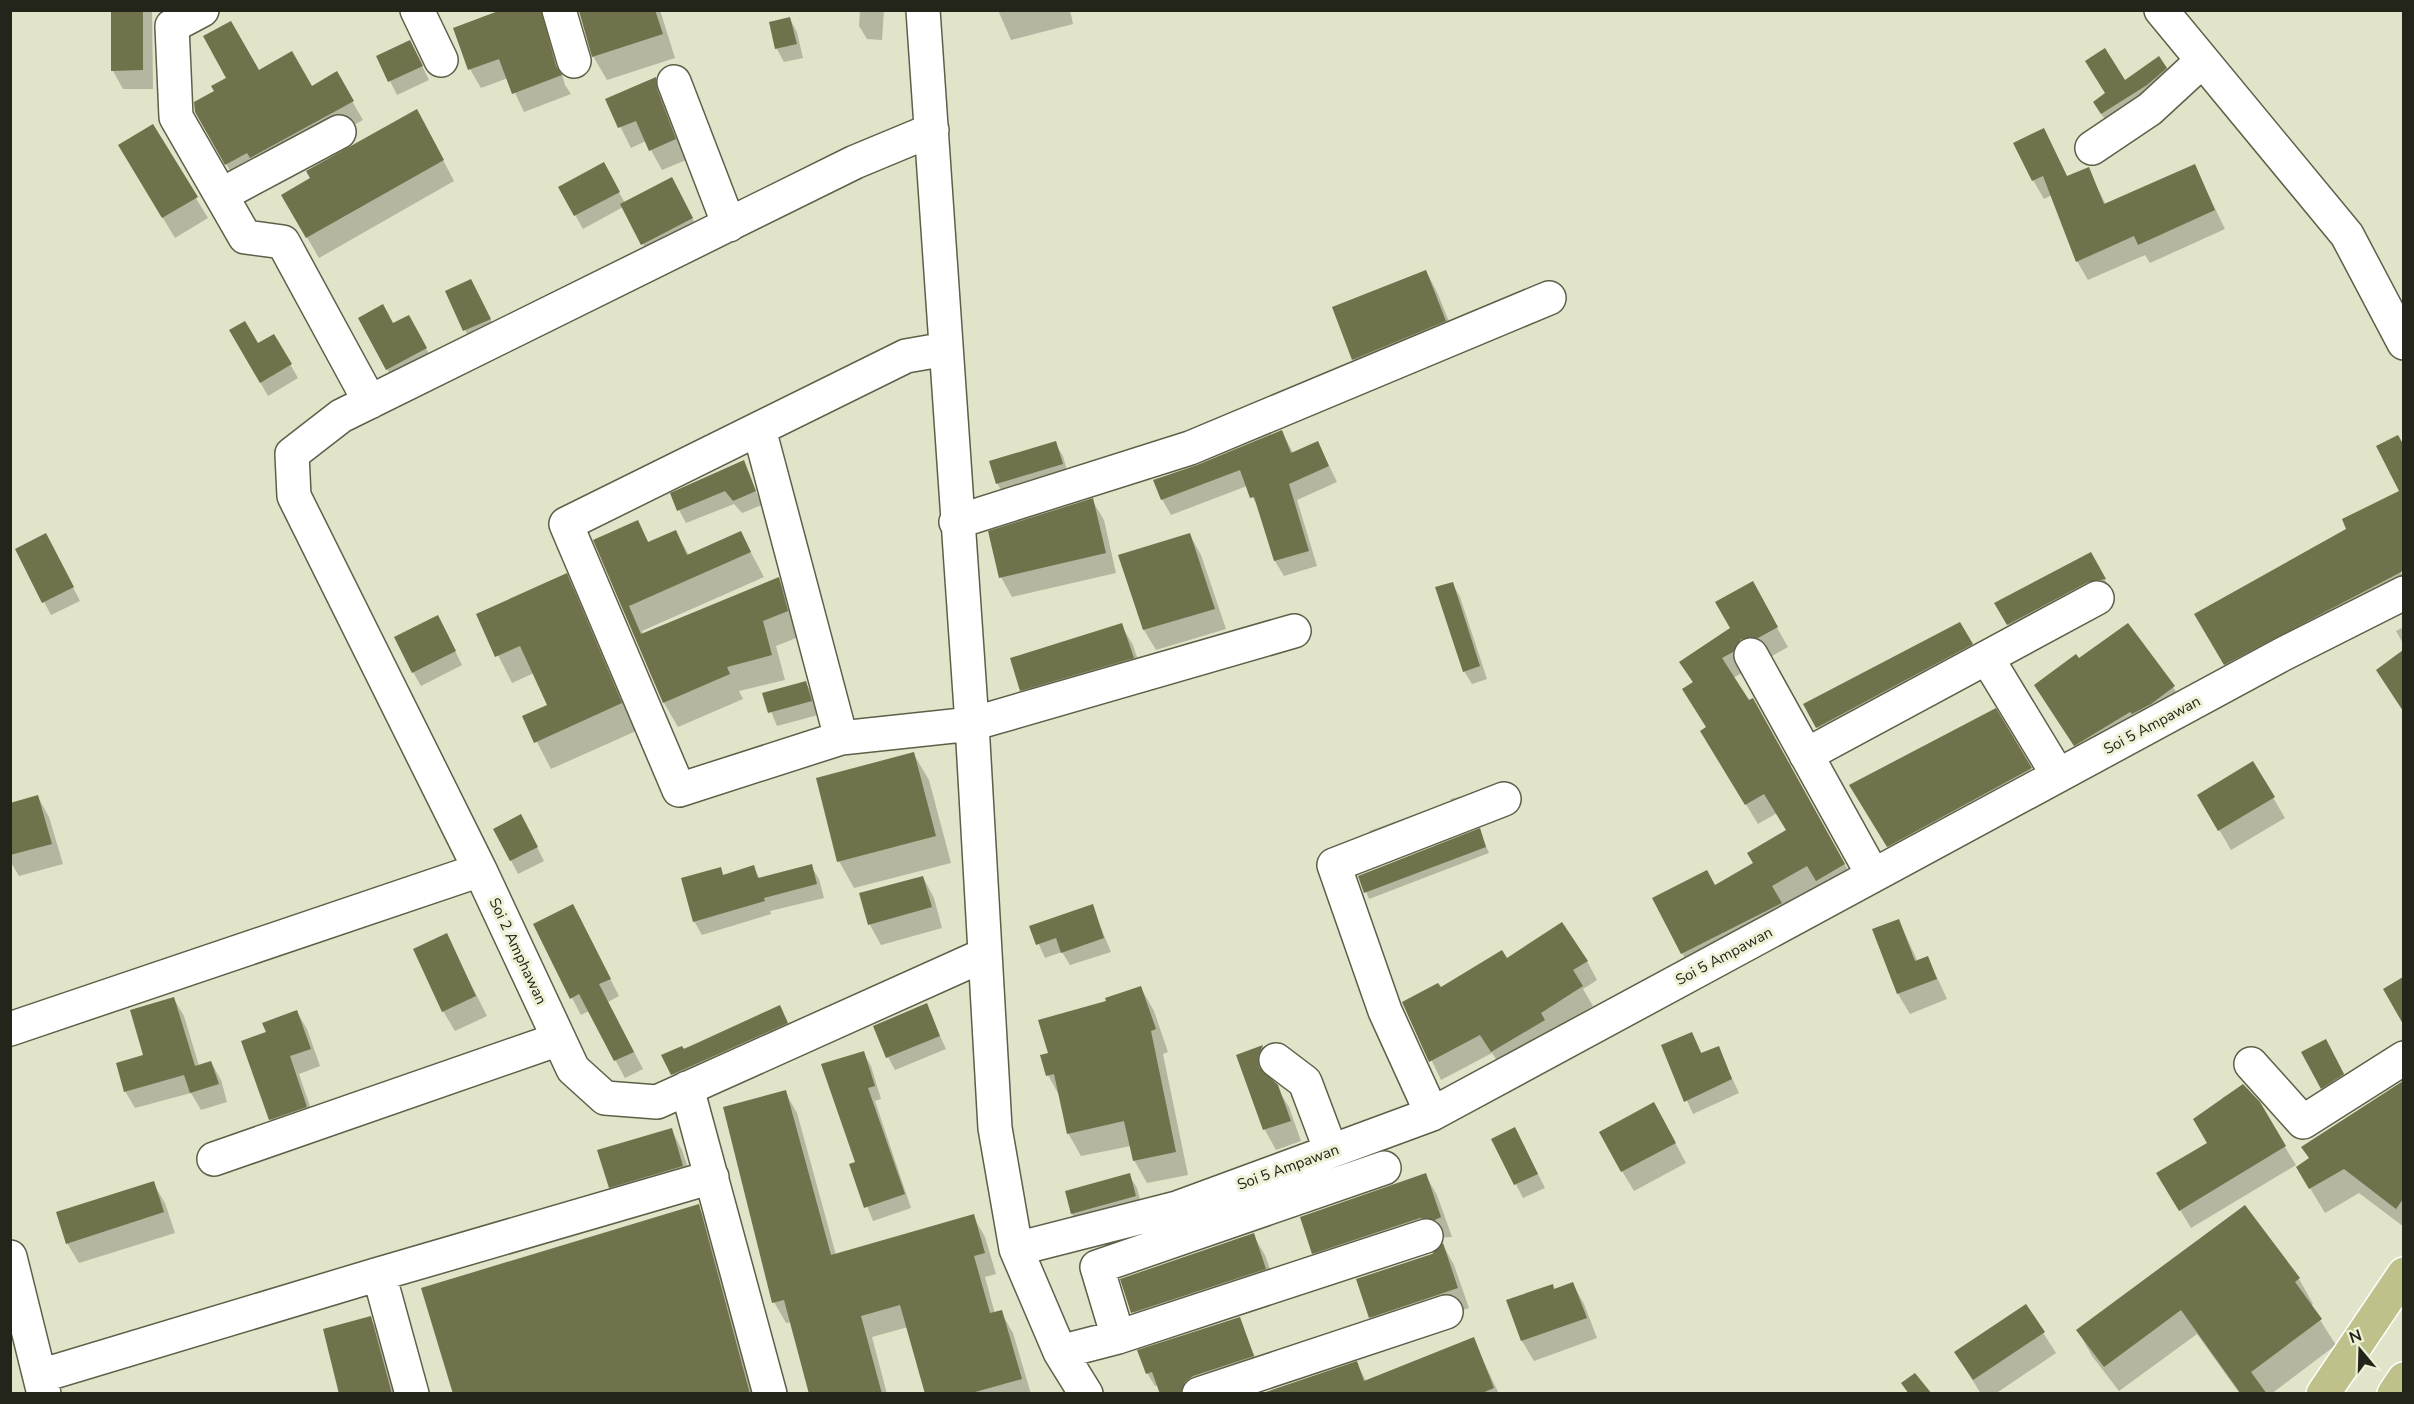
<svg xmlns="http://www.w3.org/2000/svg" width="2414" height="1404" font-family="'Nunito Sans',sans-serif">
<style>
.shadow{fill:#0003}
.building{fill:#6f724a}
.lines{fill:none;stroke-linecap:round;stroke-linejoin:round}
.minor-casing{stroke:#5d5f47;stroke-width:36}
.major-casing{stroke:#fff;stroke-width:36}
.minor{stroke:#fff;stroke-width:33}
.major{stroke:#bfc18a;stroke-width:33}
.labels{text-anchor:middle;stroke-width:6;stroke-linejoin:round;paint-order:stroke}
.street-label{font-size:15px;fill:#23241a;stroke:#eff1d6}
</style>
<rect width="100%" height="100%" fill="#e1e4c9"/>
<!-- shadow -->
<path class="shadow" d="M 112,10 L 152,10 L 153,89 L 123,89 L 113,71 Z
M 501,10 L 551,10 L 551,35 L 565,85 L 571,94 L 524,112 L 508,78 L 481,88 L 470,69 L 455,29 Z
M 584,10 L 660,10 L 675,58 L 607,80 L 593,56 L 581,12 Z
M 860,10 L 884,10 L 882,40 L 867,39 L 859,26 Z
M 998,10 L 1070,10 L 1073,24 L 1011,40 Z
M 790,19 L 797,32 L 803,58 L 784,62 L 777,49 L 771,24 Z
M 410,41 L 429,80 L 397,95 L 378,57 Z
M 2166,68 L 2173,80 L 2109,124 L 2101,114 L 2107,94 L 2124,82 Z
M 258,72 L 311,88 L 336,74 L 363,120 L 262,176 L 237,183 L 196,111 Z
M 655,79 L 667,99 L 686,160 L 662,170 L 646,141 L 631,148 L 607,100 Z
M 152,126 L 208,218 L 175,238 L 131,165 Z
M 2043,130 L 2068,178 L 2088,169 L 2106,205 L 2194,165 L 2225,229 L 2150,263 L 2145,255 L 2088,280 L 2077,261 L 2052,195 L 2044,199 L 2033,180 Z
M 428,131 L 454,181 L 319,258 L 283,196 Z
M 603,164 L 625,203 L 683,200 L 703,239 L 654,264 L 623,207 L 583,229 L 560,188 Z
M 1426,271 L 1437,292 L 1457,341 L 1365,379 L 1354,359 Z
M 471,281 L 497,332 L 472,344 L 447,292 Z
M 393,325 L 420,337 L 437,369 L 399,389 L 387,369 Z
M 231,331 L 257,345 L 274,336 L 298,378 L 268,396 Z
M 1282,432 L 1293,453 L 1318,443 L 1337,482 L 1297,500 L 1317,566 L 1284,576 L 1275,561 L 1261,513 L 1247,486 L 1171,515 L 1162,499 L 1198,467 Z
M 2398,436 L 2404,446 L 2404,567 L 2399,570 L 2404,577 L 2235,682 L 2197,615 L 2348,530 L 2401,492 Z
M 1055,443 L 1063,456 L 1069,478 L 1005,497 L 997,483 Z
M 743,462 L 762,505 L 742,513 L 734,504 L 686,523 L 679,510 Z
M 1092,500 L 1104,520 L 1116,573 L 1012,597 L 1001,577 Z
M 637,522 L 649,543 L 675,531 L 689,555 L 740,532 L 764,577 L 642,631 L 644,635 L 778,578 L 792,603 L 801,636 L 776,646 L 785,680 L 739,691 L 743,699 L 678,727 L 664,703 L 595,540 Z
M 1190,535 L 1201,555 L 1226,629 L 1156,650 L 1144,630 L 1120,556 Z
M 53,548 L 80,601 L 51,615 L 44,602 Z
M 2090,554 L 2112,592 L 2016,638 L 1996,604 Z
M 566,575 L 581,602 L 636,731 L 551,769 L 524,717 L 549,705 L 534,673 L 512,683 L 478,615 Z
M 1452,583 L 1460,597 L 1487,679 L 1472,684 L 1464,671 Z
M 1752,584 L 1788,647 L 1733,678 L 1764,720 L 1856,884 L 1829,900 L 1820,885 L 1783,907 L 1694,973 L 1682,953 L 1715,886 L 1755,864 L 1788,831 L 1777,813 L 1758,824 L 1713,751 L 1707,728 L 1684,690 L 1693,683 L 1681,662 L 1732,629 Z
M 1960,624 L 1979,658 L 1825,740 L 1805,705 Z
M 1121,625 L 1133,645 L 1144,678 L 1033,710 L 1022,690 Z
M 2128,625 L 2182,700 L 2083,758 L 2043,698 L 2079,660 Z
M 2404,627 L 2404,645 L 2396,631 Z
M 445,630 L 462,665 L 421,686 L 413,672 Z
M 2404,652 L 2404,711 L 2378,670 Z
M 806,683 L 813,696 L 818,715 L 777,726 L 764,694 Z
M 1995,710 L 2038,782 L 1896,859 L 1859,799 Z
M 913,753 L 929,780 L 951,863 L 854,888 L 839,861 Z
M 2253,763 L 2285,818 L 2231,850 L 2199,795 Z
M 1467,795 L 1470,799 L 1454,806 L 1450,799 Z
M 38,797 L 49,817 L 63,864 L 19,876 L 10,861 L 10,805 Z
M 1438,806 L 1441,811 L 1373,837 L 1369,831 Z
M 495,829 L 528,829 L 544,861 L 518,874 Z
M 1479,830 L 1489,853 L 1369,899 L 1360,877 Z
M 811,866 L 819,879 L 824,898 L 770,911 L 771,914 L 702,935 L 694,921 L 720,869 L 724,876 L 753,867 L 760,879 Z
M 923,877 L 934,898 L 942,928 L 881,945 L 870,925 L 861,894 Z
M 573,906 L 619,996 L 608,1002 L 643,1069 L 625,1078 L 589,1011 L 581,1015 L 572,998 Z
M 1092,906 L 1111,952 L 1070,965 L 1062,952 L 1045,958 L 1031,927 Z
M 1899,921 L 1918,962 L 1928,958 L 1947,999 L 1910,1014 L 1898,994 L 1874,930 Z
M 446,935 L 487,1016 L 455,1031 L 443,1011 Z
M 1507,960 L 1587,961 L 1597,980 L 1583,989 L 1593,1006 L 1550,1033 L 1503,1070 L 1492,1053 L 1441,1080 L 1404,1003 Z
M 2404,979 L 2404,1021 L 2385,990 Z
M 1141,988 L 1154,1011 L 1168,1052 L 1163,1054 L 1188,1175 L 1147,1183 L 1134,1160 L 1131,1146 L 1081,1156 L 1068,1133 L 1060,1097 L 1048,1075 L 1050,1054 L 1107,1002 Z
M 174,999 L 184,1016 L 199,1066 L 211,1062 L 221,1080 L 227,1102 L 201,1110 L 191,1093 L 135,1108 L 125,1091 Z
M 926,1005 L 946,1049 L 895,1070 L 888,1057 Z
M 297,1012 L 307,1029 L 320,1066 L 299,1074 L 316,1124 L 280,1136 L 270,1119 Z
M 782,1013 L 790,1029 L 676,1080 L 663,1056 Z
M 1692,1033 L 1702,1054 L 1718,1048 L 1739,1093 L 1693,1114 L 1663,1046 Z
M 1263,1047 L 1274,1066 L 1268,1078 L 1276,1086 L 1289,1107 L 1301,1141 L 1276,1150 L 1265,1130 L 1238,1056 Z
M 863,1052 L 871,1066 L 881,1099 L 875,1101 L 911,1208 L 873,1221 L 851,1165 L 857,1163 Z
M 2333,1054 L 2351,1087 L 2329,1101 L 2322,1088 Z
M 2404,1082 L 2404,1227 L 2359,1193 L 2325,1213 L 2298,1168 L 2310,1159 L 2303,1148 Z
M 2243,1086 L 2258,1103 L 2296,1165 L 2191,1228 L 2158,1174 L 2209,1143 L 2224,1102 L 2222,1098 Z
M 785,1092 L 797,1113 L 836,1255 L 973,1216 L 985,1237 L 996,1274 L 985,1277 L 995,1314 L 1001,1312 L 1013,1333 L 1031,1394 L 926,1394 L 908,1327 L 872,1337 L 887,1394 L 811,1394 L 792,1322 L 786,1323 L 774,1302 Z
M 1665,1124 L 1686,1163 L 1634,1191 L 1622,1171 Z
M 671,1129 L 682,1150 L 694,1186 L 622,1207 L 610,1187 Z
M 1493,1140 L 1522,1142 L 1545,1188 L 1523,1198 Z
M 1425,1174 L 1437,1195 L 1452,1237 L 1432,1238 L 1325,1273 L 1314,1253 Z
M 1129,1175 L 1137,1188 L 1143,1210 L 1080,1227 L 1072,1214 L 1066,1192 Z
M 153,1183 L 165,1203 L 175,1233 L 79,1263 L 67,1243 Z
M 698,1206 L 714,1233 L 757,1394 L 455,1394 Z
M 1253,1235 L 1265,1255 L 1277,1289 L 1144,1333 L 1133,1312 Z
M 1443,1245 L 1454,1265 L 1469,1308 L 1383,1337 L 1371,1317 Z
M 2299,1279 L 2313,1304 L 2311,1306 L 2336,1345 L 2271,1394 L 2240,1394 L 2197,1334 L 2119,1391 L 2092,1356 L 2078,1331 Z
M 1573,1284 L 1584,1304 L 1597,1338 L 1534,1361 L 1522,1341 L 1508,1301 Z
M 2026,1306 L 2056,1353 L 1995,1394 L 1981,1394 L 1956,1353 Z
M 370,1318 L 378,1331 L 395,1394 L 342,1394 Z
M 1239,1319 L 1260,1369 L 1194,1394 L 1161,1394 L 1158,1385 L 1155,1386 L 1147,1373 Z
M 1473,1339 L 1499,1394 L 1261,1394 L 1356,1363 L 1367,1382 Z"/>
<!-- building -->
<path class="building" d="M 111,10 L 143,10 L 143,70 L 111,71 Z
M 501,10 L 541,10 L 556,66 L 562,75 L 512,94 L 499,59 L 468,70 L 453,28 Z
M 655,10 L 663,34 L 592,57 L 579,11 Z
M 790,17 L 797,44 L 775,49 L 769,22 Z
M 231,21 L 259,70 L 292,51 L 312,86 L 337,71 L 354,101 L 250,158 L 247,153 L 225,165 L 195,112 L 194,102 L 214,91 L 211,86 L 226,78 L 203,36 Z
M 410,40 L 423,66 L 388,82 L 376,56 Z
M 2105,48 L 2125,80 L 2159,56 L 2167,68 L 2147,85 L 2101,114 L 2093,102 L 2105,93 L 2085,61 Z
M 656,77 L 657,89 L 676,139 L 649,151 L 636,121 L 618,128 L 605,99 Z
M 417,109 L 444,160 L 306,238 L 281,195 L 310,178 L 306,171 Z
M 153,124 L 198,197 L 162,218 L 118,145 Z
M 2044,128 L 2067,176 L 2089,167 L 2104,204 L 2195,164 L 2215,210 L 2138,245 L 2134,236 L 2076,262 L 2043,176 L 2032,181 L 2013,143 Z
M 604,162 L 620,192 L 574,216 L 558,187 Z
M 672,177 L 693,218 L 641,245 L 620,204 Z
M 1426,270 L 1446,321 L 1352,360 L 1332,307 Z
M 471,279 L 491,319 L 463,331 L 445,291 Z
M 383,304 L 393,323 L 409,315 L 427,348 L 386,370 L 358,318 Z
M 245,321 L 258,343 L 274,334 L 292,364 L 260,383 L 229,330 Z
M 1282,430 L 1291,453 L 1318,441 L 1329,466 L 1289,484 L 1309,551 L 1274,561 L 1254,497 L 1250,498 L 1240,470 L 1161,500 L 1153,480 L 1197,465 Z
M 2398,435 L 2403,444 L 2403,571 L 2224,665 L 2194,614 L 2346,529 L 2342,519 L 2399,491 L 2376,446 Z
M 1056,441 L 1063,464 L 996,484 L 989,461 Z
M 744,460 L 756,491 L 733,501 L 725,491 L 677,511 L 670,493 Z
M 1093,498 L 1106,553 L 999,578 L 988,531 Z
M 638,520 L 648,542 L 676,530 L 687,555 L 741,531 L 751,552 L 629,606 L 641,634 L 779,577 L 788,611 L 763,621 L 772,655 L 727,667 L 730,674 L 663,703 L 593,540 Z
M 46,533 L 74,587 L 42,603 L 15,549 Z
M 1190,533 L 1215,609 L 1143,630 L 1118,555 Z
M 2091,552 L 2106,579 L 2088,582 L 2007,625 L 1994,603 Z
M 567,573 L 622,703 L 534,743 L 522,716 L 547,705 L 520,646 L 495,657 L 476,614 Z
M 1753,581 L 1778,627 L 1758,638 L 1741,639 L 1733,652 L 1722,658 L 1749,700 L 1753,698 L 1845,864 L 1816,881 L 1807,866 L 1772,886 L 1782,903 L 1681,954 L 1652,898 L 1707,870 L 1715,885 L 1753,863 L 1747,853 L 1786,830 L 1764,794 L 1745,805 L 1700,731 L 1706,727 L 1682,689 L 1693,682 L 1679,662 L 1730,628 L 1715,602 Z
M 1453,582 L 1480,666 L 1463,672 L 1435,587 Z
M 438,615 L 456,651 L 412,673 L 394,637 Z
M 1960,622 L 1973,644 L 1816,728 L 1803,704 Z
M 1122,623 L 1134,658 L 1020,691 L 1010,658 Z
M 2128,623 L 2175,686 L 2151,704 L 2132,714 L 2130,712 L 2074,746 L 2034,685 L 2076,654 L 2079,658 Z
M 2403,650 L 2403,711 L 2376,670 Z
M 806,681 L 812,701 L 768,713 L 762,693 Z
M 1996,708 L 2032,768 L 1887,847 L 1849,785 Z
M 914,752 L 936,836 L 837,862 L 816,778 Z
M 2253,761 L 2275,797 L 2218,831 L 2197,795 Z
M 38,795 L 52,844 L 10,855 L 10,803 Z
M 521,814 L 538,847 L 510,861 L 493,829 Z
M 1480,828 L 1486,847 L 1364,893 L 1358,876 Z
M 812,864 L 817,884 L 764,898 L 765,901 L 693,922 L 681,878 L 721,867 L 723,875 L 754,865 L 758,878 Z
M 923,876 L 932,907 L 868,925 L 859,893 Z
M 573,904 L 611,979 L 599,984 L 634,1052 L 614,1061 L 579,994 L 570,999 L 533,924 Z
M 1093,904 L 1104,938 L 1061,953 L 1056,938 L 1036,945 L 1029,926 Z
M 1899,919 L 1915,961 L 1928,956 L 1937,979 L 1897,994 L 1872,929 Z
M 1562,922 L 1588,961 L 1573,970 L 1583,986 L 1541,1013 L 1545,1020 L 1491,1052 L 1480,1035 L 1429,1062 L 1402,1002 L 1438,983 L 1441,987 L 1502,950 L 1507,958 Z
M 447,933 L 476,996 L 442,1012 L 413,949 Z
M 2403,977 L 2403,1024 L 2383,989 Z
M 1141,986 L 1156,1029 L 1151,1031 L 1176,1152 L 1133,1161 L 1124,1121 L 1067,1134 L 1054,1074 L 1046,1076 L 1040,1055 L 1048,1053 L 1038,1020 L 1106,1001 L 1105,998 Z
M 174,997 L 195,1066 L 211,1061 L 219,1084 L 190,1093 L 184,1075 L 124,1092 L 116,1063 L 143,1055 L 130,1010 Z
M 927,1003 L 940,1036 L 886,1058 L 873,1026 Z
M 780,1005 L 788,1023 L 671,1075 L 661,1055 L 682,1046 L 684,1049 Z
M 297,1010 L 311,1049 L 290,1056 L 307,1107 L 269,1120 L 241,1041 L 266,1032 L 262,1023 Z
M 1692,1032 L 1701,1053 L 1719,1046 L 1732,1079 L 1684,1102 L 1661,1045 Z
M 2326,1039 L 2344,1074 L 2321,1089 L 2301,1052 Z
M 1263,1045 L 1258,1057 L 1259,1067 L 1278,1085 L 1291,1121 L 1263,1130 L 1236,1055 Z
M 864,1051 L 875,1086 L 868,1088 L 905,1194 L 864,1208 L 849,1164 L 855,1162 L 821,1064 Z
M 2403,1081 L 2403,1199 L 2396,1209 L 2344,1169 L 2309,1189 L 2296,1167 L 2309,1158 L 2301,1147 Z
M 2243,1084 L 2260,1102 L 2286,1146 L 2179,1211 L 2156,1173 L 2207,1143 L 2193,1119 Z
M 786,1090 L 831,1255 L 974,1214 L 985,1253 L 974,1256 L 990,1313 L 1002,1310 L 1022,1379 L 968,1394 L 925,1394 L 900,1305 L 861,1316 L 882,1394 L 809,1394 L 784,1300 L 772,1303 L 723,1107 Z
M 1654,1102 L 1676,1143 L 1621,1172 L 1599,1132 Z
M 1515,1127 L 1538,1174 L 1514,1185 L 1491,1139 Z
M 672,1128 L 683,1166 L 609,1188 L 597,1150 Z
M 1130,1173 L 1136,1196 L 1071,1214 L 1065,1191 Z
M 1426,1173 L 1441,1217 L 1435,1220 L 1420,1218 L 1312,1254 L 1300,1217 Z
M 154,1181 L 164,1212 L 66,1244 L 56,1212 Z
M 699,1204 L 750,1394 L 453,1394 L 421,1288 Z
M 2245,1205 L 2300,1278 L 2295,1282 L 2322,1319 L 2251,1372 L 2267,1394 L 2241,1394 L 2181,1310 L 2104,1367 L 2076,1330 Z
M 1254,1233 L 1266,1269 L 1131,1313 L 1120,1279 Z
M 1443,1243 L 1458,1288 L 1369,1318 L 1356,1279 L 1432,1254 Z
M 1573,1282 L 1587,1318 L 1521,1341 L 1506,1300 L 1553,1284 L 1554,1289 Z
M 2026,1304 L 2045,1332 L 1973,1380 L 1954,1352 Z
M 371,1316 L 392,1394 L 339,1394 L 323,1329 Z
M 1240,1317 L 1254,1356 L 1193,1376 L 1185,1382 L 1181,1394 L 1160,1394 L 1152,1372 L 1146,1374 L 1137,1350 Z
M 1474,1337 L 1494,1388 L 1480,1394 L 1260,1394 L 1357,1361 L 1364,1381 Z
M 1915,1373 L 1932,1394 L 1909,1394 L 1901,1383 Z"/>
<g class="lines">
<!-- minor casing -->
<g class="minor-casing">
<path id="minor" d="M 202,10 L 172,26 L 176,117 L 245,237 L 283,242 L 370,402
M 417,10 L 441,60
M 559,10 L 574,61
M 923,10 L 972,724 L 995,1128 L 1016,1249 L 1060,1352 L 1086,1394
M 2161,10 L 2347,235 L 2404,343
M 674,82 L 729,225
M 2092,148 L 2150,109 L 2202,61
M 221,195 L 339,132
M 946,349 L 906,356 L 566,524 L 679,790 L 841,738 L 972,724 L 1294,631
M 759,429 L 841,738
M 956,522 L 1190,448 L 1549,298
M 1751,655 L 1873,875
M 1987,658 L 2058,775
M 1806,755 L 2097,598
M 480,870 L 294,496 L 292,454 L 341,416 L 855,162 L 932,130
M 10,1029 L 480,870 L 573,1069 L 605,1098 L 657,1102 L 984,955
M 1276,1060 L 1305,1082 L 1331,1151
M 2251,1064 L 2303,1122 L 2404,1058
M 687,1088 L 770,1394
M 1432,1114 L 1385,1011 L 1334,865 L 1504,799
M 214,1159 L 559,1039
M 1016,1249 L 1177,1208 L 1432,1114 L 2283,654 L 2404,593
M 10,1257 L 44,1394
M 379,1274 L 712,1177
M 1118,1337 L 1097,1267 L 1384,1168
M 1060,1352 L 1118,1337 L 1426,1236
M 40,1376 L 379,1274 L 412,1394
M 1199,1394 L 1446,1312"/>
</g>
<!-- major casing -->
<g class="major-casing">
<path id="major" d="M 2323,1394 L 2404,1274
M 2394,1394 L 2404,1379"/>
</g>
<!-- minor -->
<use href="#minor" class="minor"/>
<!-- major -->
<use href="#major" class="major"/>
</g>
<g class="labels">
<!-- street labels -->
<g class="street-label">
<text transform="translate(2152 725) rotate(-28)" y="5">Soi 5 Ampawan</text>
<text transform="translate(518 951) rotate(65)" y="5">Soi 2 Amphawan</text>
<text transform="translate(1724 956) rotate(-28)" y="5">Soi 5 Ampawan</text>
<text transform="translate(1288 1167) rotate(-20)" y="5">Soi 5 Ampawan</text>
</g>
</g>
<!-- border -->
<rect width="2414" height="1404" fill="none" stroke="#23241a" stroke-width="24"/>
<!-- north arrow -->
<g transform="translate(2360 1350) rotate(341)" stroke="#eff1d6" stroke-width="4.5" paint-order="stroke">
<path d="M0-4.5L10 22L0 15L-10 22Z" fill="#23241a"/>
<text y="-9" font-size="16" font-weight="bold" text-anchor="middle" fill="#23241a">N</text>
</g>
</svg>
